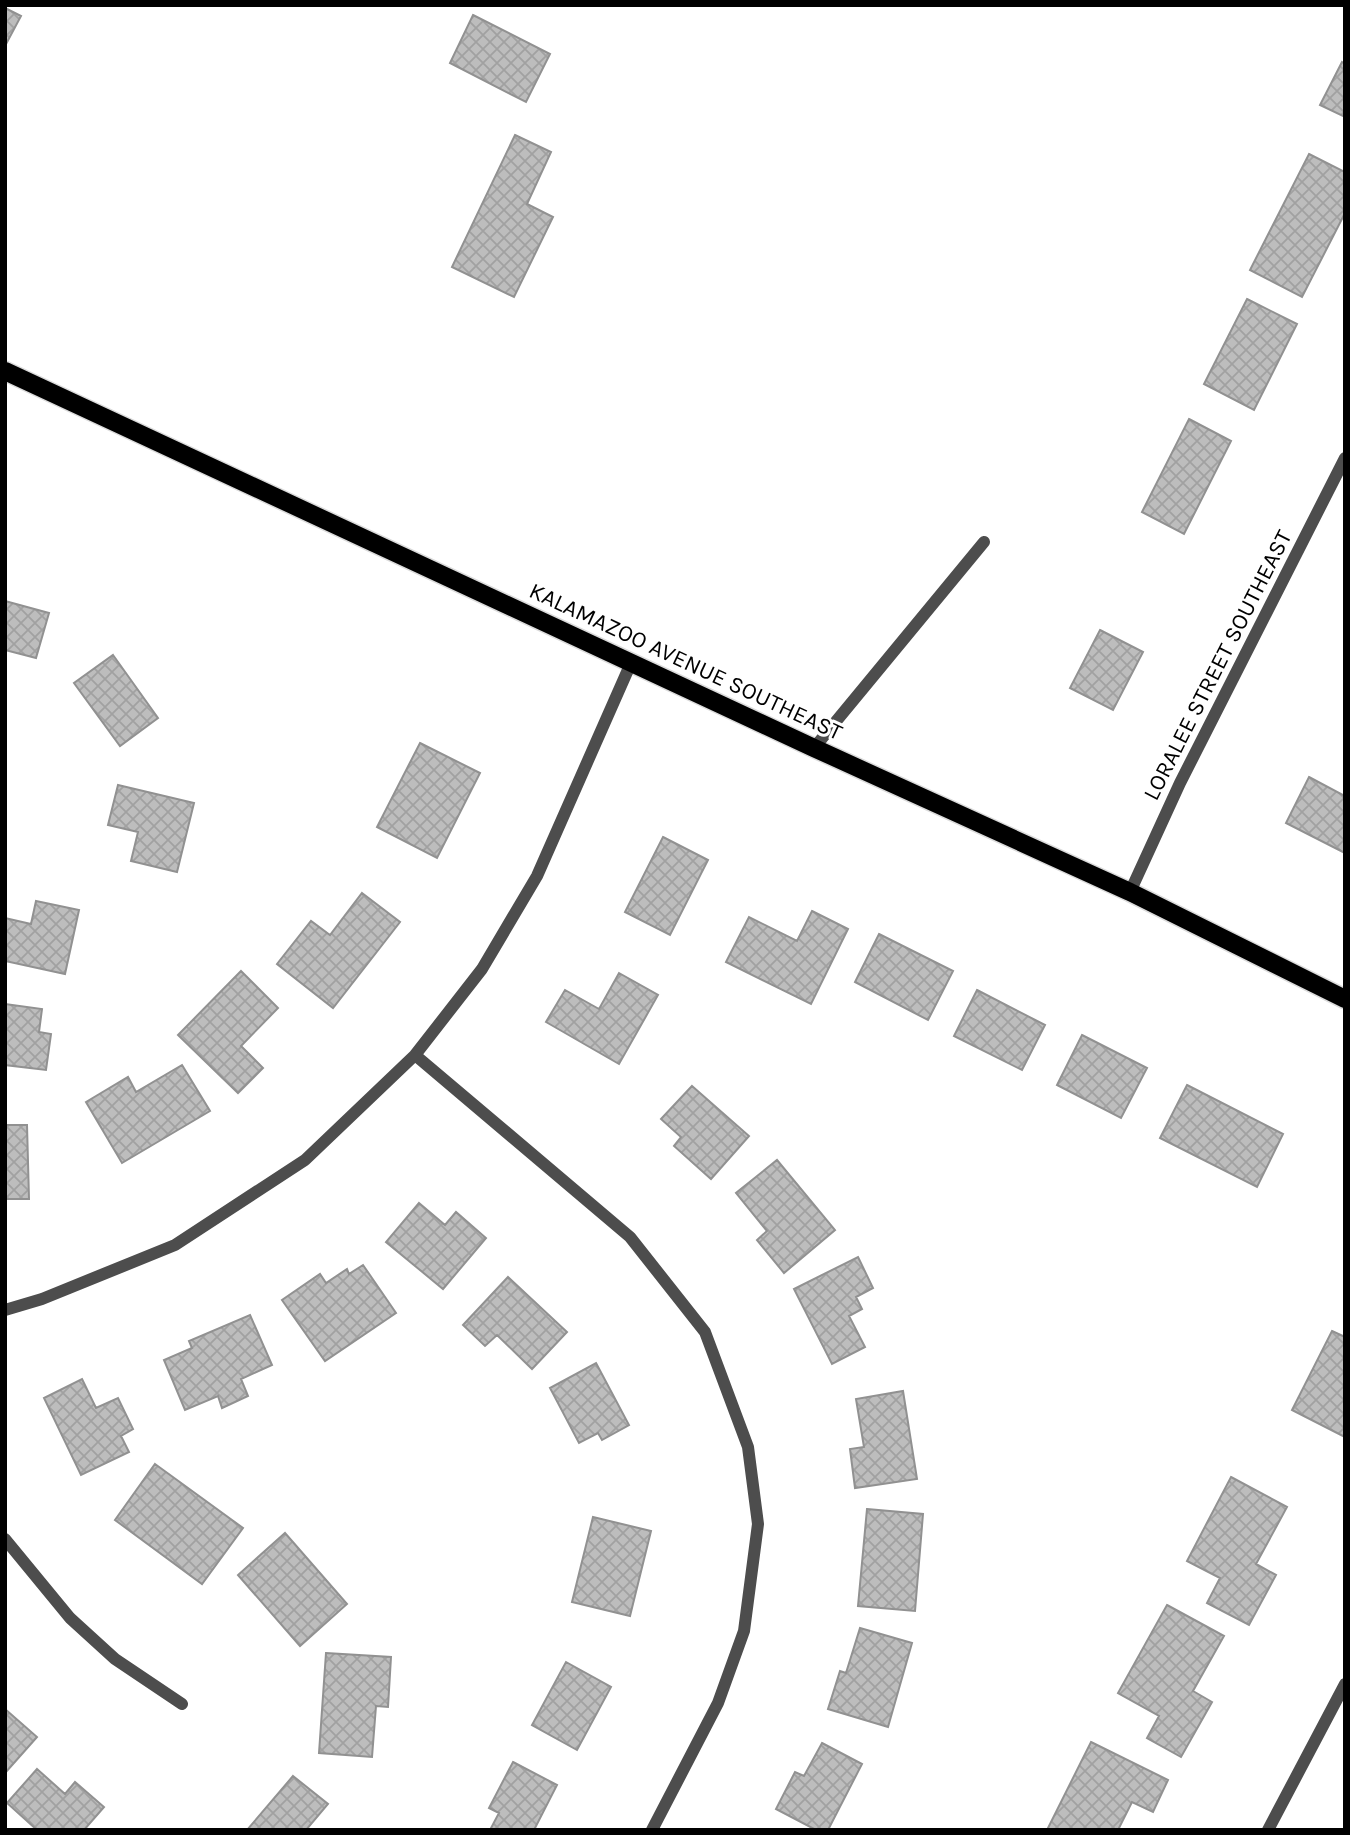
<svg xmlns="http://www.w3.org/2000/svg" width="1350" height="1835" font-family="Karla,sans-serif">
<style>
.building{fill:url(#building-cross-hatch);stroke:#919191;stroke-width:2}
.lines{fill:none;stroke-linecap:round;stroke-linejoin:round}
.major-casing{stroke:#dbdbdb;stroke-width:21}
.minor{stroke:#4d4d4d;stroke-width:12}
.major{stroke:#000;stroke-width:18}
.labels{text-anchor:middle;stroke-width:6;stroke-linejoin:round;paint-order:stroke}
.street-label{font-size:23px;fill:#000;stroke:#fff}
</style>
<defs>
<pattern id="building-cross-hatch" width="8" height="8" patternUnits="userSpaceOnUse" patternTransform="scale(1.75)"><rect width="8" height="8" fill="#bdbdbd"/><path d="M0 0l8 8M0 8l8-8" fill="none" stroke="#a1a1a1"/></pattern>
</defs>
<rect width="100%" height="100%" fill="#fff"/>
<!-- building -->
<path class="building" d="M 5,8 L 21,16 L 5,46 Z
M 473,15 L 550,54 L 526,102 L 450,63 Z
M 1342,62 L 1345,64 L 1345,117 L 1320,105 Z
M 515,135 L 551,152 L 527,204 L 553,217 L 514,297 L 452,267 Z
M 1309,154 L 1345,172 L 1345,213 L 1302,297 L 1250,270 Z
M 1247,299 L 1297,324 L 1254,410 L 1204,384 Z
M 1189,419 L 1231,441 L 1184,534 L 1142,512 Z
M 5,601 L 49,613 L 36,658 L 5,650 Z
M 1100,630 L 1143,652 L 1113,710 L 1070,688 Z
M 113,655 L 158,718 L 120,746 L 74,683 Z
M 420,743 L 480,773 L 437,858 L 377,827 Z
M 1309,777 L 1345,796 L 1345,853 L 1286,823 Z
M 118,785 L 194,803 L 177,872 L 131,861 L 138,832 L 108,825 Z
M 663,837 L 708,860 L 670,935 L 625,912 Z
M 362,893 L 400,922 L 333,1008 L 277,964 L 311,921 L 330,935 Z
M 36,901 L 79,910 L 65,974 L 5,961 L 5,918 L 31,924 Z
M 812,911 L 848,929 L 811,1004 L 726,962 L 749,917 L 797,941 Z
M 879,934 L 953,971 L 928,1020 L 855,982 Z
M 241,971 L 278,1008 L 241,1046 L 263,1068 L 238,1093 L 178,1035 Z
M 619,973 L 658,995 L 619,1064 L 546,1022 L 565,990 L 599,1009 Z
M 977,990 L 1045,1025 L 1022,1070 L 954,1036 Z
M 5,1004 L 42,1009 L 39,1032 L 51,1034 L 46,1070 L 5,1065 Z
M 1082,1035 L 1147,1068 L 1121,1118 L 1057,1085 Z
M 182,1065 L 210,1111 L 122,1163 L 86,1102 L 128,1077 L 136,1092 Z
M 1187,1085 L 1283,1134 L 1257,1187 L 1160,1138 Z
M 692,1086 L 749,1136 L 711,1179 L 674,1146 L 681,1137 L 661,1119 Z
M 5,1125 L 27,1125 L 29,1199 L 5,1199 Z
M 777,1160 L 835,1230 L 784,1273 L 757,1240 L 767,1231 L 736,1193 Z
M 419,1203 L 445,1225 L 456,1212 L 486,1238 L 443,1289 L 386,1242 Z
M 858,1257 L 873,1288 L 856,1297 L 862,1309 L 849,1316 L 865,1347 L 832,1364 L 794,1289 Z
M 363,1265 L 396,1313 L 325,1361 L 282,1300 L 320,1274 L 326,1283 L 347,1269 L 349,1274 Z
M 508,1277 L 567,1332 L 532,1369 L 497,1335 L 485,1346 L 463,1325 Z
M 250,1315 L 272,1365 L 241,1379 L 248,1396 L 222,1408 L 218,1396 L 185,1410 L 164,1360 L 192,1348 L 189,1341 Z
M 1332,1331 L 1345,1337 L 1345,1437 L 1292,1410 Z
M 596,1363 L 629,1425 L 602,1440 L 598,1433 L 579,1443 L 550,1388 Z
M 82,1379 L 96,1408 L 118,1398 L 133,1429 L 121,1436 L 129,1452 L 81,1475 L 44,1398 Z
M 903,1391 L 917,1479 L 855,1488 L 850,1449 L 864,1447 L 856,1399 Z
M 155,1464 L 243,1528 L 202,1584 L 115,1520 Z
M 1231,1477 L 1287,1507 L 1256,1564 L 1276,1575 L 1249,1625 L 1207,1603 L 1220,1578 L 1187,1561 Z
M 867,1509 L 923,1514 L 915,1611 L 858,1606 Z
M 593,1517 L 651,1531 L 630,1616 L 572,1602 Z
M 285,1533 L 347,1604 L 300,1646 L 238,1575 Z
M 1167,1605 L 1224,1636 L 1193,1691 L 1212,1702 L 1181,1757 L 1147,1738 L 1159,1716 L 1118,1693 Z
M 860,1628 L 912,1643 L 888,1727 L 828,1709 L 840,1671 L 846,1673 Z
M 326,1653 L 391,1657 L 388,1707 L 376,1706 L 372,1757 L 319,1753 Z
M 566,1662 L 611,1687 L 577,1750 L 532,1725 Z
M 5,1709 L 37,1737 L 5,1773 Z
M 1091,1742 L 1168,1780 L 1153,1812 L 1132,1802 L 1118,1830 L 1047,1830 Z
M 822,1743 L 862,1764 L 828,1830 L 816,1830 L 776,1809 L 795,1772 L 804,1776 Z
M 513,1762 L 557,1785 L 534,1830 L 490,1830 L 499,1813 L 489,1808 Z
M 37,1769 L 65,1794 L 75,1782 L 104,1807 L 84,1830 L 37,1830 L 7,1803 Z
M 293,1776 L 328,1804 L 306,1830 L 247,1830 Z"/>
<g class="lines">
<!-- major casing -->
<g class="major-casing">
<path id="major" d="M 5,371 L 814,748 L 1130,892 L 1345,999"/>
</g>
<!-- minor -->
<path class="minor" d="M 814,748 L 984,542
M 1130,892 L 1180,783 L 1345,458
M 415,1055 L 630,1237 L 705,1332 L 748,1447 L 758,1524 L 744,1631 L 718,1703 L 652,1830
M 5,1310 L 42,1299 L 175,1245 L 305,1160 L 415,1055 L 482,969 L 537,876 L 631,663
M 5,1539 L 70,1618 L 115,1659 L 182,1704
M 1268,1830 L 1345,1684"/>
<!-- major -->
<use href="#major" class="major"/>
</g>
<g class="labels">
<!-- street labels -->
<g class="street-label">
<text transform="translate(686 661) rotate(25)" y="8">KALAMAZOO AVENUE SOUTHEAST</text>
<text transform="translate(1217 665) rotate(-63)" y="8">LORALEE STREET SOUTHEAST</text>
</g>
</g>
<!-- border -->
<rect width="1350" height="1835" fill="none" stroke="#000000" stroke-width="14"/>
</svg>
